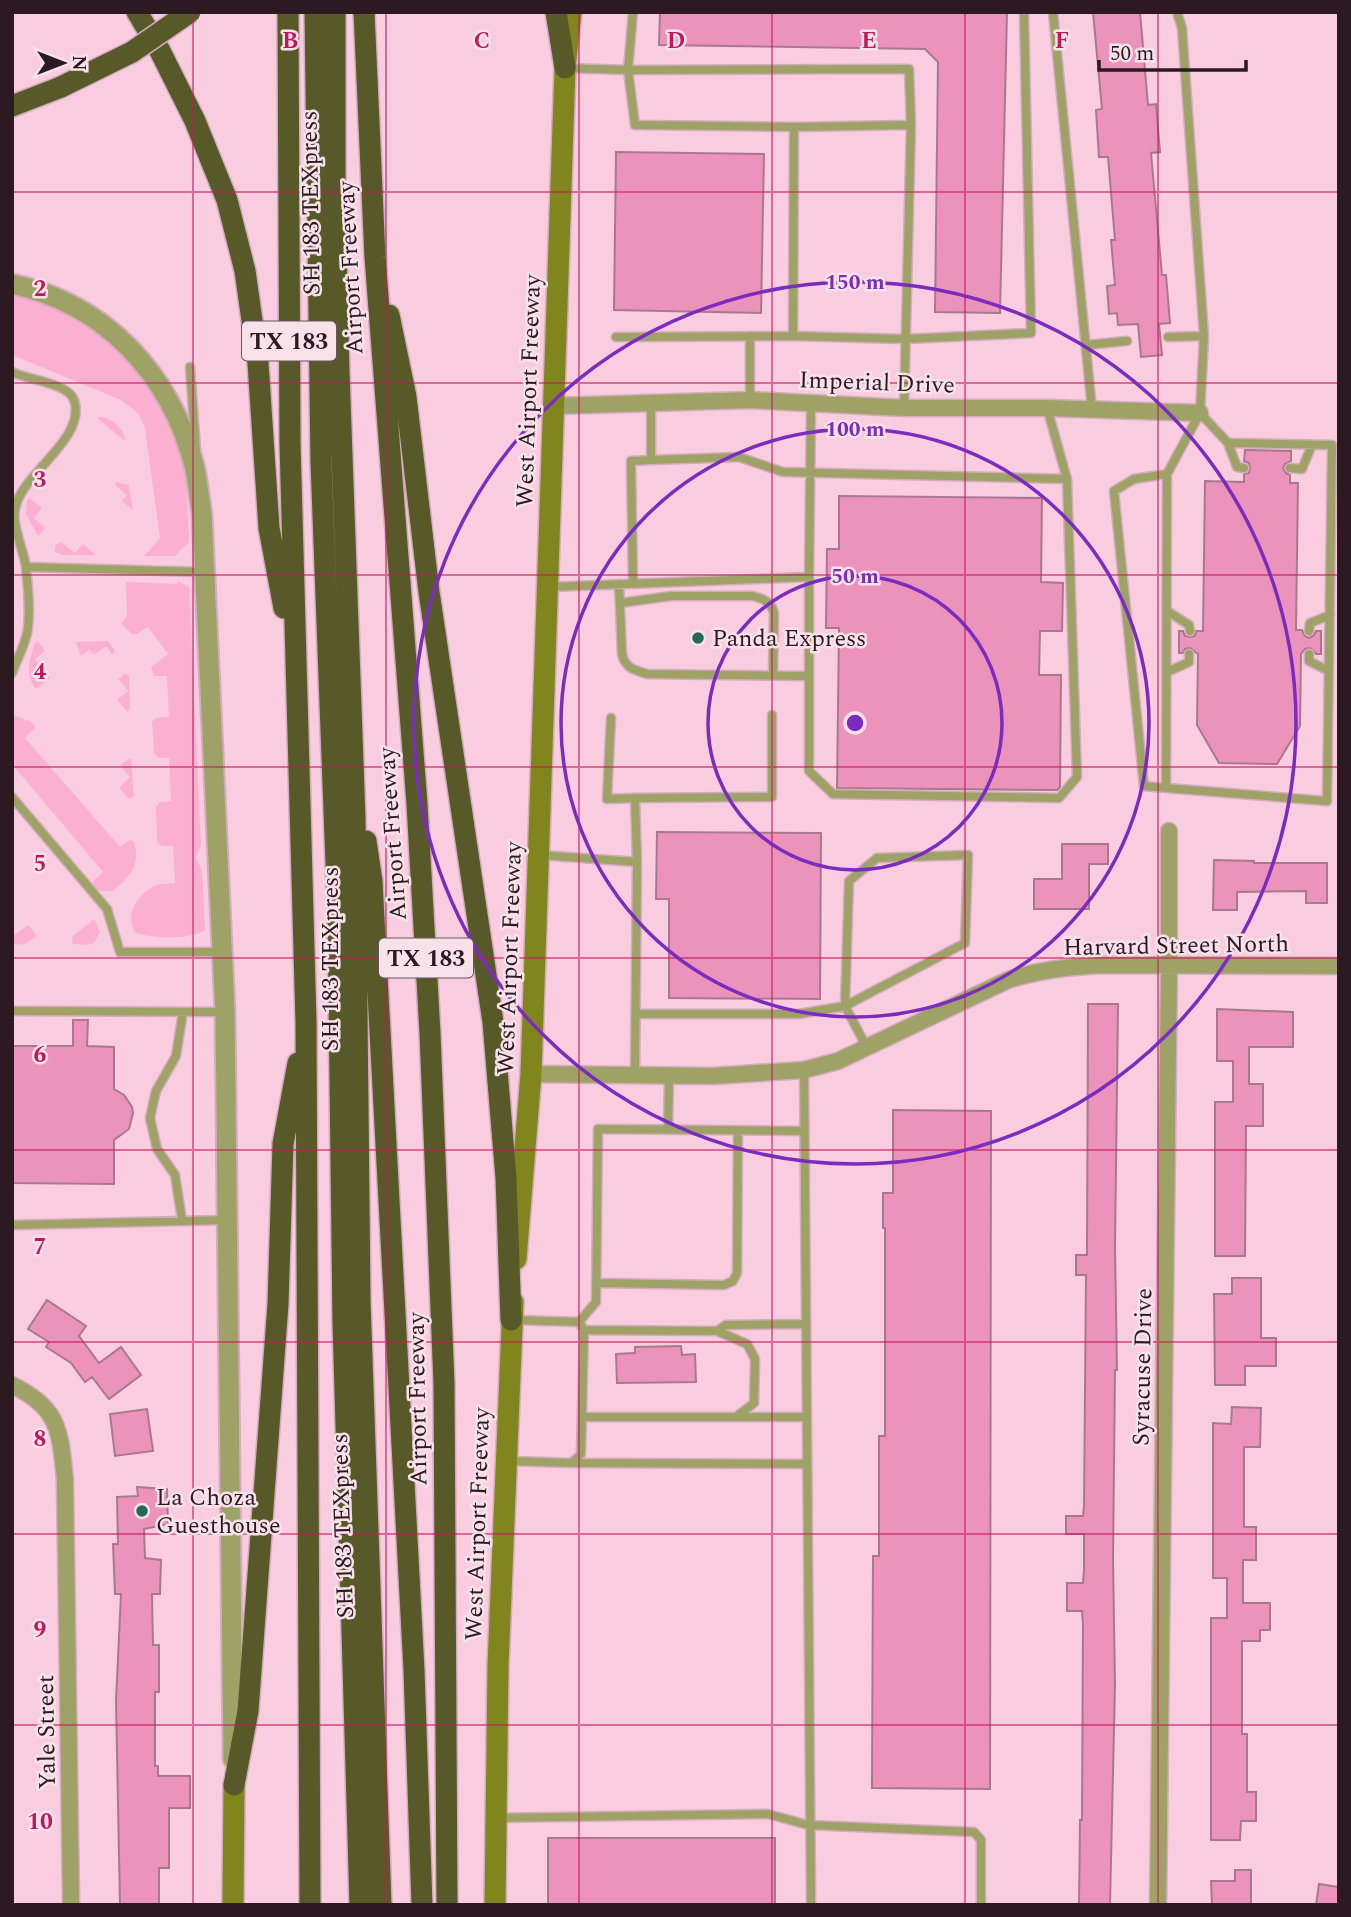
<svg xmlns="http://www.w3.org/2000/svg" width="1351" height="1917" font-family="Spectral,serif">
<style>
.green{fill:#fcb0d1}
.building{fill:#ec93bb;stroke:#aa788e;stroke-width:2}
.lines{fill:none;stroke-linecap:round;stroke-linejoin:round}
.service-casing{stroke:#d4adbd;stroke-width:11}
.minor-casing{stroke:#d4adbd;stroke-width:19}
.tertiary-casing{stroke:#d4adbd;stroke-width:23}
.secondary-casing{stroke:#d4adbd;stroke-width:24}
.motorway-casing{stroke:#d4adbd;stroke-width:24}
.service{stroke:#9ea267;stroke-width:8}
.minor{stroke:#9ea267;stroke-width:16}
.tertiary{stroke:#9ea267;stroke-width:19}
.secondary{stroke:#80851d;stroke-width:21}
.motorway{stroke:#575a28;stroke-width:21}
.motorway-bridge-casing{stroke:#d4adbd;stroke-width:24;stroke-linecap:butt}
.motorway-bridge{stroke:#575a28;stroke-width:21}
.grid{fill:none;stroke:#c2185b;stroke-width:2;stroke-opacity:0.55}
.ring{fill:none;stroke:#7b2cbf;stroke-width:3.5}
.poi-dot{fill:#266755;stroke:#f8e2ea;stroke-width:2.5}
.labels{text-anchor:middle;stroke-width:5;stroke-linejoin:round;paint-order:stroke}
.shield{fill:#f8e2ea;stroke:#69555d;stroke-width:2}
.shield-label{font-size:23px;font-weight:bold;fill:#2c1921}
.street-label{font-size:24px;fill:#2c1921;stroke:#f8e2ea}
.poi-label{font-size:24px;fill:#2c1921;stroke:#f8e2ea;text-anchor:start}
.grid-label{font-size:23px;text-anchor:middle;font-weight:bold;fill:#c2185b;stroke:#f8e2ea;stroke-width:5;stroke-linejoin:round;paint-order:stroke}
.centre{fill:#7b2cbf;stroke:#f8e2ea;stroke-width:3.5}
.ring-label{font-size:21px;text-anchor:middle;font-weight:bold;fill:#7b2cbf;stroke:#f8e2ea;stroke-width:5;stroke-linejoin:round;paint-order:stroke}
</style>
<rect width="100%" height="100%" fill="#f9cddf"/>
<!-- green -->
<path class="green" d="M 12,293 L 71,311 L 130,357 L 158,399 L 176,437 L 186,471 L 189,542 L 175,556 L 144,556 L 160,538 L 145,429 L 139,414 L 121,400 L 12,355 Z
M 99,417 C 112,418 124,427 125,441 L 98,419 Z
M 117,482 L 129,485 L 133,510 L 122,501 L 127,495 L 115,485 Z
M 30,498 L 42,508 L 34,518 L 45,528 L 38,536 L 26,514 L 27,500 Z
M 61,542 L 75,553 L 83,544 L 96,555 L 62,555 L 55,552 L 55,546 Z
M 178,581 L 189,587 L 201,845 L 196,858 L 202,870 L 205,930 C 191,940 150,939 135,932 C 124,914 139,892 157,885 C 162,883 170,884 175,883 L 173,846 L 162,846 L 157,842 L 156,807 L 160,802 L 171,801 L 169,758 L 158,758 L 154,753 L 152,722 L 156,718 L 169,717 L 167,676 L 154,676 L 151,667 L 168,654 L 148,627 L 137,634 L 132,634 L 121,623 L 127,616 L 126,582 L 177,584 Z
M 38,641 L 45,651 L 35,659 L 50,678 L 36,689 C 24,674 30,659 35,643 Z
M 108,641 L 115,651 L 112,654 L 106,646 L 94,655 L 89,649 L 81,656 L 76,642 Z
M 125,674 L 129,676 L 130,708 L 128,712 L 117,700 L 128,691 L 118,679 Z
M 12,715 L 30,721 L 36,727 L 25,738 L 120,847 L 130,840 L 134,842 C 141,866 130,876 113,891 L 101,891 L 94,888 L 92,883 L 103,872 L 12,764 Z
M 131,758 L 134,796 L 129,799 L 119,788 L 130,777 L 120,765 Z
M 94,919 L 100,932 L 94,943 L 88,945 L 73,944 L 72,937 Z
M 28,925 L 37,936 L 25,944 L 12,945 L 12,937 Z"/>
<!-- building -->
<path class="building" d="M 660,12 L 1007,12 L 1000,313 L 935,312 L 938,62 L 925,49 L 659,45 Z
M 1093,12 L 1140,12 L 1148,105 L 1156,104 L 1160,152 L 1151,153 L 1162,275 L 1166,275 L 1170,323 L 1159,324 L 1162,355 L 1141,357 L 1138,324 L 1118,325 L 1117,313 L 1109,314 L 1107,286 L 1115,285 L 1111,240 L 1115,240 L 1108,157 L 1099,157 L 1096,110 L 1102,109 Z
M 616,152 L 764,154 L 761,313 L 614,310 Z
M 1245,450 L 1291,451 L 1291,461 L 1285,464 L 1283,468 L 1286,473 L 1290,475 L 1290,483 L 1298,483 L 1296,630 L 1302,630 L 1305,636 L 1309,638 L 1314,635 L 1316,631 L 1321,631 L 1321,654 L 1316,654 L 1310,648 L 1305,649 L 1301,654 L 1300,726 L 1277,764 L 1219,763 L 1197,725 L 1198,654 L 1190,648 L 1185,649 L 1183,653 L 1179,653 L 1179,631 L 1183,631 L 1185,636 L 1190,637 L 1195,636 L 1196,631 L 1203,631 L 1205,481 L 1244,482 L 1244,474 L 1249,473 L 1250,468 L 1249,463 L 1244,461 Z
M 839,496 L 1042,498 L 1041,582 L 1063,583 L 1062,631 L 1040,631 L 1039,675 L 1061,675 L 1060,787 L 1057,790 L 837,788 L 839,628 L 826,628 L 827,549 L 839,549 Z
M 657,832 L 821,833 L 820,999 L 669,998 L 669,899 L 656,899 Z
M 1062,844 L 1108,844 L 1108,864 L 1089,864 L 1089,909 L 1034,909 L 1034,879 L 1062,879 Z
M 1214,860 L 1254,861 L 1254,863 L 1327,863 L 1327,903 L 1306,903 L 1306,891 L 1237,892 L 1237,910 L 1213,910 Z
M 1088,1004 L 1118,1004 L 1115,1247 L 1117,1370 L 1115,1370 L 1113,1560 L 1115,1684 L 1110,1905 L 1079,1905 L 1080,1820 L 1082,1820 L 1083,1624 L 1082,1611 L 1067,1611 L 1067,1583 L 1083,1583 L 1084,1570 L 1084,1534 L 1066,1534 L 1066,1516 L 1083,1516 L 1084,1506 L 1086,1275 L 1076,1275 L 1076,1255 L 1087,1255 Z
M 1217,1009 L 1293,1012 L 1293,1047 L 1249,1047 L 1249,1084 L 1263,1084 L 1263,1126 L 1246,1126 L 1245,1256 L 1215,1256 L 1215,1102 L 1233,1102 L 1233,1061 L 1217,1061 Z
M 73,1020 L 88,1020 L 87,1046 L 114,1047 L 114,1089 L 124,1095 L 132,1107 L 133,1113 L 129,1129 L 114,1140 L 114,1184 L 12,1183 L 12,1046 L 73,1046 Z
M 893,1110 L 991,1111 L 990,1789 L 872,1788 L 873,1556 L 879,1556 L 879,1436 L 885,1436 L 885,1228 L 883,1228 L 883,1193 L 893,1193 Z
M 1232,1278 L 1261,1278 L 1261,1338 L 1276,1338 L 1276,1366 L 1245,1366 L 1245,1385 L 1215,1385 L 1214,1294 L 1232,1294 Z
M 47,1300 L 86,1326 L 79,1336 L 99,1363 L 121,1347 L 141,1375 L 109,1399 L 92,1377 L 85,1382 L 71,1363 L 46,1347 L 49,1342 L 28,1329 Z
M 681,1346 L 682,1355 L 695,1354 L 696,1382 L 617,1383 L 616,1354 L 635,1353 L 635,1347 Z
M 1232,1407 L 1261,1408 L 1260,1447 L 1244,1447 L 1244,1527 L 1256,1527 L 1256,1560 L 1243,1560 L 1243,1603 L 1270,1603 L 1270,1630 L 1260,1630 L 1260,1641 L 1242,1641 L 1242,1734 L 1247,1734 L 1247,1792 L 1256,1792 L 1256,1821 L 1241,1821 L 1240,1840 L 1211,1840 L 1211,1618 L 1227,1618 L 1227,1578 L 1213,1578 L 1213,1423 L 1231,1424 Z
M 147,1409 L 153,1451 L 115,1456 L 110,1414 Z
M 137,1487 L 167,1489 L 168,1524 L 144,1529 L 145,1558 L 161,1560 L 160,1594 L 152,1594 L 153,1645 L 159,1645 L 159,1692 L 155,1692 L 155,1766 L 158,1766 L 158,1776 L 190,1776 L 190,1808 L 169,1808 L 169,1868 L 159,1868 L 159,1905 L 120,1905 L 116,1701 L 121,1594 L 115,1594 L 113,1544 L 118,1544 L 117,1497 L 138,1496 Z
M 548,1838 L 775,1838 L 775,1905 L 548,1905 Z
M 1235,1870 L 1251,1870 L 1251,1905 L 1212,1905 L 1211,1881 L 1235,1881 Z
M 1319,1884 L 1339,1887 L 1339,1905 L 1316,1905 Z"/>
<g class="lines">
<!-- service casing -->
<g class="service-casing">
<path id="service" d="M 633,12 L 628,70 L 635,125 L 794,127 L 911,125
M 1053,12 L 1092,410
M 1177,12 L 1182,28 L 1204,336 L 1200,413 L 1167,474 L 1166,788 L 1327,801 L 1332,445 L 1228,443 L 1200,413
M 565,68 L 628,70 L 909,69 L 911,125 L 904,408
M 793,336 L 794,127
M 616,337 L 793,336 L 906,339 L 1031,333 L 1024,12
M 1168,337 L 1204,336
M 1086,345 L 1127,341
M 190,367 L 196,451
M 12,372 C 28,380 68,383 74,400 C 87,437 25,472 16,505 C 10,524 24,549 26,568 C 28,586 30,609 28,627 C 27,642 17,659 12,673
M 750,400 L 750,336
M 1228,443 L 1237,467 L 1244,468
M 651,460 L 739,457 L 783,472 L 1067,479
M 1290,468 L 1302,469 L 1312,445
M 26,567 L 203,572
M 809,577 L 811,404
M 633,583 L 631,461 L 651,460 L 651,403
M 619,584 L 622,654 C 625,668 634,670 647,674 L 809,676
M 549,587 L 809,577 L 809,771 L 833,794 L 1059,798 L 1077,777 L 1067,479 L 1047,408
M 620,603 L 671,596 L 753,596 C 764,599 771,602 774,613 L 773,676
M 1167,611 L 1189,625 L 1190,631
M 1309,631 L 1310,623 L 1330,615
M 1309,654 L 1309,661 L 1329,671
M 1167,672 L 1189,662 L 1189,654
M 611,718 L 607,799 L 635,798 L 637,862
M 1166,788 L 1144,786 L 1114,491 L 1134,479 L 1167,474
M 12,797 L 107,909 L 120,952 L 223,952
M 635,798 L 772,797 L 772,715
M 540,855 L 637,862 L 635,1075
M 968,855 L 965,943 L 845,1006 L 849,881 L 877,858 Z
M 12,1011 L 225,1012
M 636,1014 L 799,1014 L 845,1006 L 867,1048
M 804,1070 L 811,1905
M 668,1130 L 669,1075
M 182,1220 L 175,1175 L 157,1149 L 150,1118 L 156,1091 L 176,1056 L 183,1012
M 12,1225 L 226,1220
M 596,1283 L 724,1285 L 733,1281 L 737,1273 L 738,1131
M 579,1322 L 596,1302 L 598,1129 L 803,1131
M 717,1331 L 726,1325 L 805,1324
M 582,1417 L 736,1417 L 754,1403 L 755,1359 L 747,1344 L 717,1331 L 584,1330
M 736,1417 L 805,1417
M 509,1461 L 572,1463 L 581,1454 L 584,1330 L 579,1322 L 514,1320
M 572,1463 L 806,1464
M 498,1818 L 768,1814 L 808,1825 L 974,1832 L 981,1840 L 981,1905"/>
</g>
<!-- minor casing -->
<g class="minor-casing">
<path id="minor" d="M 554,406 L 750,400 L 904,408 L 1047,408 L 1200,413
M 531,1074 L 713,1076 L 804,1070 L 838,1061 L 1008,980 C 1038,970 1068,967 1100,965 L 1339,966
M 12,1385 C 60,1408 60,1432 65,1480 L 71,1905
M 1158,1905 L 1169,965 L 1169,831"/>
</g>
<!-- tertiary casing -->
<g class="tertiary-casing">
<path id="tertiary" d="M 12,284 C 106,304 170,374 194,465 C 198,481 199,498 202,514 L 225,1012 L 233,1759"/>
</g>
<!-- secondary casing -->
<g class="secondary-casing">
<path id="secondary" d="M 516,1259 L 531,1074 L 565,68 L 571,12
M 233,1905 L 234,1785
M 495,1905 L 498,1666 L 513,1302"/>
</g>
<!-- motorway casing -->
<g class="motorway-casing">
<path id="motorway" d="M 137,12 L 159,49 L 195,121 L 227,200 L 245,271 L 258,363 L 269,528 L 284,608
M 288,12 L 290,443 L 306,1022 L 310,1905
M 315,12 L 321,462 L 338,917 L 343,1323 L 360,1905
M 335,12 L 335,204 L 339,372 L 355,818 L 360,1300 L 381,1905
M 364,12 L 375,257 L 417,804 L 430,1033 L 444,1384 L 447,1905
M 556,12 L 565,68
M 12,106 L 61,87
M 389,315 L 406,397 L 429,592 L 493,1022 L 506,1178 L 511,1320
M 366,841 L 372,881 L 414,1670 L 422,1905
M 234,1785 L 248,1711 L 278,1304 L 283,1144 L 298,1063"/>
</g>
<!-- service -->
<use href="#service" class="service"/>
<!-- minor -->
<use href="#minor" class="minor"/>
<!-- tertiary -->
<use href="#tertiary" class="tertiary"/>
<!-- secondary -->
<use href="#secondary" class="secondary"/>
<!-- motorway -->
<use href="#motorway" class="motorway"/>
<!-- motorway-bridge casing -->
<g class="motorway-bridge-casing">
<path id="motorway-bridge" d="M 61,87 L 132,52 L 190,12"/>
</g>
<!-- motorway-bridge -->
<use href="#motorway-bridge" class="motorway-bridge"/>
</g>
<!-- grid -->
<path class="grid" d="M 193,12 L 193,1905M 386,12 L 386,1905M 579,12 L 579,1905M 772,12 L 772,1905M 965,12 L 965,1905M 1158,12 L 1158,1905M 12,192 L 1339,192M 12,383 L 1339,383M 12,575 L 1339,575M 12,767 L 1339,767M 12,958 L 1339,958M 12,1150 L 1339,1150M 12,1342 L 1339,1342M 12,1534 L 1339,1534M 12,1725 L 1339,1725"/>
<!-- distance rings -->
<g class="ring">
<circle cx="855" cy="723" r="147"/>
<circle cx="855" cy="723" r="294"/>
<circle cx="855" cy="723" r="441"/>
</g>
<!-- markers -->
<g class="poi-dot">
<circle cx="698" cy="638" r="7"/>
<circle cx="142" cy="1511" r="7"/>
</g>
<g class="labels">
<!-- shield labels -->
<g class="shield">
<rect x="242" y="321.5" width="94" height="39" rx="5"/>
<rect x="379" y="938.5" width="94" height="39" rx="5"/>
</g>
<g class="shield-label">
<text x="289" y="349">TX 183</text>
<text x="426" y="966">TX 183</text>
</g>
<!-- street labels -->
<g class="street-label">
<text transform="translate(310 203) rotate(-91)" y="8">SH 183 TEXpress</text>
<text transform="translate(350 268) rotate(-93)" y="8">Airport Freeway</text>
<text transform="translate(877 382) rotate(2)" y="8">Imperial Drive</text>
<text transform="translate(528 391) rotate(-88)" y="8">West Airport Freeway</text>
<text transform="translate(392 834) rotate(-94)" y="8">Airport Freeway</text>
<text transform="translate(1176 945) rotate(-1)" y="8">Harvard Street North</text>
<text transform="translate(509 958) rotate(-88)" y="8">West Airport Freeway</text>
<text transform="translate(330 959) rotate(-90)" y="8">SH 183 TEXpress</text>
<text transform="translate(1142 1367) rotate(-89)" y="8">Syracuse Drive</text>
<text transform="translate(417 1399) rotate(-91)" y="8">Airport Freeway</text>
<text transform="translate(477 1524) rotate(-88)" y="8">West Airport Freeway</text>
<text transform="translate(342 1526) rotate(-92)" y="8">SH 183 TEXpress</text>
<text transform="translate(46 1732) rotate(-91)" y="8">Yale Street</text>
</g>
<!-- poi labels -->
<g class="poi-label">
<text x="712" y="646">Panda Express</text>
<text x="156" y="1505">La Choza<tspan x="156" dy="28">Guesthouse</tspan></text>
</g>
</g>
<g class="grid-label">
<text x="290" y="48">B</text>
<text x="482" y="48">C</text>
<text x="676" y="48">D</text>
<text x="869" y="48">E</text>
<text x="1062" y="48">F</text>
<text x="40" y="296">2</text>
<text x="40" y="487">3</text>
<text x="40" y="679">4</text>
<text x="40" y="871">5</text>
<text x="40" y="1062">6</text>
<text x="40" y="1254">7</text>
<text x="40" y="1446">8</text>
<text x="40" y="1637">9</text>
<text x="40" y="1829">10</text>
</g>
<circle cx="855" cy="723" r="10" class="centre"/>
<g class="ring-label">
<text x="855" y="289">150 m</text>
<text x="855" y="436">100 m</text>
<text x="855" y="583">50 m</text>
</g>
<!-- border -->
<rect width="1351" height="1917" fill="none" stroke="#2c1921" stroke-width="28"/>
<!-- north arrow -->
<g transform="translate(63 63) rotate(90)" stroke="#f8e2ea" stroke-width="5" paint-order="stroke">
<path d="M0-5L12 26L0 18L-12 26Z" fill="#2c1921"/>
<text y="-10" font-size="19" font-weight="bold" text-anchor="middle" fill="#2c1921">N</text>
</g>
<!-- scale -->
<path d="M1099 60v10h147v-10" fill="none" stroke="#2c1921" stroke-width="3.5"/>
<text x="1110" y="60" font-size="21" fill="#2c1921" stroke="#f8e2ea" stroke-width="5" paint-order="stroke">50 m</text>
</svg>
